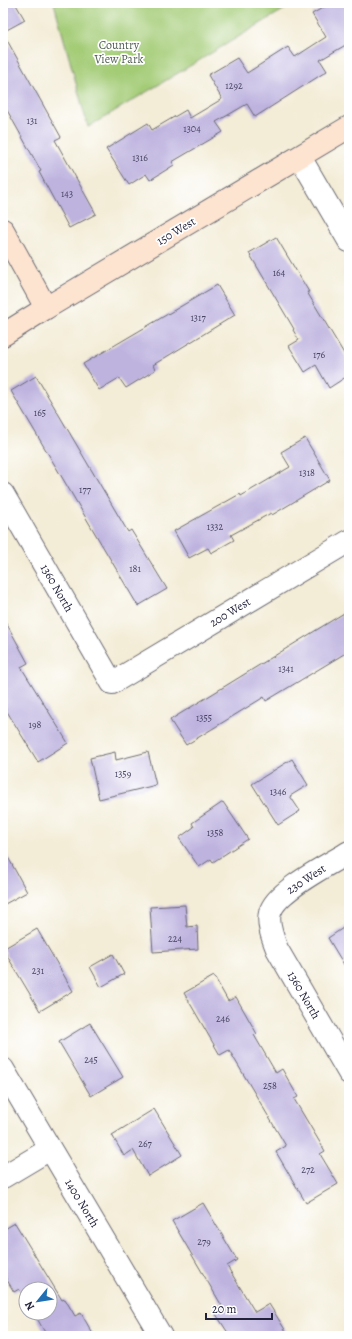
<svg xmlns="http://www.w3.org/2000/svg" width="352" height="1339" font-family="Alegreya,serif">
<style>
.green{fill:#a4cc77;stroke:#637759}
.building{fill:#beb3df}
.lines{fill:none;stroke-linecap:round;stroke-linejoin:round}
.street-casing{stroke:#6b6971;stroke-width:24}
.secondary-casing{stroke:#6b6971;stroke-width:24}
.street{stroke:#fff;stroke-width:22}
.secondary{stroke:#fde4d1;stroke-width:22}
.labels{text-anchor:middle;stroke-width:3.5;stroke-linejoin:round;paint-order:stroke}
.number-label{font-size:10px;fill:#494664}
.park-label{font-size:12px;fill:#505e50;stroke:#fff}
.street-label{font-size:12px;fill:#22223b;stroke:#fff}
</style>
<rect width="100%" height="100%" fill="#fff"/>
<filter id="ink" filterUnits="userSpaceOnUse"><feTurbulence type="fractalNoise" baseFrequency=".025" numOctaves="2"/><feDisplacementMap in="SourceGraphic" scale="8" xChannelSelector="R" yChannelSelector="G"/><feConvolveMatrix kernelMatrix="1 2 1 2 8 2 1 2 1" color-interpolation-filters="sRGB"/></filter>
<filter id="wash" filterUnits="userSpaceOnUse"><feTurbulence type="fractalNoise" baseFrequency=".012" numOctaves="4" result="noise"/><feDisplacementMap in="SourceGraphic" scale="16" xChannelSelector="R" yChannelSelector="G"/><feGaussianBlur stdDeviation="0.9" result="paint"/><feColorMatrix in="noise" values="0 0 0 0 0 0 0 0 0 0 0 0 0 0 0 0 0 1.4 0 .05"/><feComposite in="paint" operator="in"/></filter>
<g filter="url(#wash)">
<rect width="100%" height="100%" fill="#f3ecd6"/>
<!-- green -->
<path class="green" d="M 54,3 L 295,3 L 88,127 Z"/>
<g id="blocks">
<!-- building -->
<path class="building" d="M 3,3 L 15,3 L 25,20 L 3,32 Z
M 331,3 L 349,3 L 349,43 L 320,60 L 327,71 L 255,117 L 247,104 L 216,122 L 223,132 L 172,162 L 174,165 L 150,180 L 146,174 L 129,185 L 106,149 L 148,123 L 152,130 L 186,110 L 190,118 L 222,99 L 208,75 L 237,58 L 247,73 L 288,47 L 295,57 L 326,37 L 312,14 Z
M 3,33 L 61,137 L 55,140 L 96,214 L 69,228 L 39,172 L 41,171 L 3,103 Z
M 276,237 L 309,292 L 307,292 L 349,362 L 349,375 L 329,388 L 316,365 L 305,372 L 289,346 L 299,340 L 293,330 L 294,329 L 249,253 Z
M 217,285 L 235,315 L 153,365 L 155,370 L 126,388 L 119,378 L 99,390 L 83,364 Z
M 36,376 L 128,532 L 131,530 L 167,589 L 138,606 L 11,391 Z
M 305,438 L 330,480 L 272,515 L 271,513 L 231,535 L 234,540 L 211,553 L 208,548 L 189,558 L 174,531 L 240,494 L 241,496 L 290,467 L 281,452 Z
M 349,610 L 349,651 L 266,701 L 264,697 L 186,745 L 170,720 Z
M 3,617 L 28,663 L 21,667 L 68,743 L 38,762 L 3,705 Z
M 115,752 L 116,760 L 148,752 L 156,785 L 99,799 L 90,758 Z
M 292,759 L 308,785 L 290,796 L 300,811 L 278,825 L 252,784 Z
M 223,802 L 248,839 L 213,862 L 211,859 L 199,867 L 179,838 L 194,827 L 192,823 Z
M 3,848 L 27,892 L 3,905 Z
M 185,905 L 187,927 L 197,926 L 198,949 L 153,952 L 150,907 Z
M 349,924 L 349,973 L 328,938 Z
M 37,929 L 73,991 L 40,1011 L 3,949 Z
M 113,954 L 124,974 L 101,987 L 90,967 Z
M 214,976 L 228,1001 L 236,997 L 257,1034 L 254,1035 L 276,1073 L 282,1069 L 298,1097 L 294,1099 L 325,1151 L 320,1154 L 338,1184 L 306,1203 L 276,1152 L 286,1146 L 229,1050 L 220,1055 L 184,993 Z
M 90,1023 L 123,1077 L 91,1096 L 59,1042 Z
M 154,1109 L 182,1155 L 148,1176 L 133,1150 L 124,1156 L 112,1135 Z
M 203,1203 L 237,1260 L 227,1266 L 255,1312 L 269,1304 L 289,1336 L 230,1336 L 214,1311 L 222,1306 L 172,1221 Z
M 15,1223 L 62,1300 L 65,1299 L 75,1316 L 81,1313 L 94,1336 L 47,1336 L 34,1313 L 50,1313 L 50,1289 L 26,1289 L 26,1300 L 19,1289 L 14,1292 L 3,1273 L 3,1230 Z"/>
</g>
</g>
<g filter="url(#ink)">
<use href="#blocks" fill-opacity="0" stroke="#6b6971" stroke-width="1"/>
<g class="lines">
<!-- street casing -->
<g class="street-casing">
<path id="street" d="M 300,157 L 349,241
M 3,494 L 112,683 L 349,541
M 349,852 C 330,864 275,891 270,913 C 267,924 273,939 277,949 L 349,1073
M 3,1069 L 161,1336
M 3,1177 L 50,1149"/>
</g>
<!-- secondary casing -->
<g class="secondary-casing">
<path id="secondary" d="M 3,230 L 46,308
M 3,335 L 46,308 L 349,127"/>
</g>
<!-- street -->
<use href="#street" class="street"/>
<!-- secondary -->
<use href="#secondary" class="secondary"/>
</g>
</g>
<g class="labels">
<!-- number labels -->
<g class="number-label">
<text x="234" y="89">1292</text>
<text x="32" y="124">131</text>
<text x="192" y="132">1304</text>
<text x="140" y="161">1316</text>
<text x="67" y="197">143</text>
<text x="279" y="276">164</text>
<text x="198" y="321">1317</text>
<text x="319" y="358">176</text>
<text x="40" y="416">165</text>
<text x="307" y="476">1318</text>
<text x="85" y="493">177</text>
<text x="215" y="530">1332</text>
<text x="135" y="572">181</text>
<text x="286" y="672">1341</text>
<text x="204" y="721">1355</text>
<text x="35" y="728">198</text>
<text x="123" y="777">1359</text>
<text x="278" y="795">1346</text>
<text x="215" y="836">1358</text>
<text x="175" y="942">224</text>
<text x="38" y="974">231</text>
<text x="223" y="1022">246</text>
<text x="91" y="1063">245</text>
<text x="270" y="1089">258</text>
<text x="145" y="1147">267</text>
<text x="308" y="1173">272</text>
<text x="204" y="1245">279</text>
</g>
<!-- park labels -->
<g class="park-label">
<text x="119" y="49">Country<tspan x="119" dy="14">View Park</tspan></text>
</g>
<!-- street labels -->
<g class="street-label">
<text transform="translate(176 231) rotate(-31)" y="4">150 West</text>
<text transform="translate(57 588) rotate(60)" y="4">1360 North</text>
<text transform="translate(230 612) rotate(-31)" y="4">200 West</text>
<text transform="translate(306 879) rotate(-33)" y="4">230 West</text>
<text transform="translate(304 995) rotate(60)" y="4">1360 North</text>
<text transform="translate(82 1203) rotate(59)" y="4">1400 North</text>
</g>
</g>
<!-- margin -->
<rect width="352" height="1339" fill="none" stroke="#fff" stroke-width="16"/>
<!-- north arrow -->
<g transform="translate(38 1301) rotate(240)"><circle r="19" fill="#ffffff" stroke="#a7a7b1"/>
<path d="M0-3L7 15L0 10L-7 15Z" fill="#1f6fb2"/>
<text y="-6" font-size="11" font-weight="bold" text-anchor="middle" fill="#22223b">N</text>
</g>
<!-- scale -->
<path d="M206 1313v6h66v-6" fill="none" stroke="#22223b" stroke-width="2"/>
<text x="212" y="1313" font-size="12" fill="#22223b" stroke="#ffffff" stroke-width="3" paint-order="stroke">20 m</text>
</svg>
